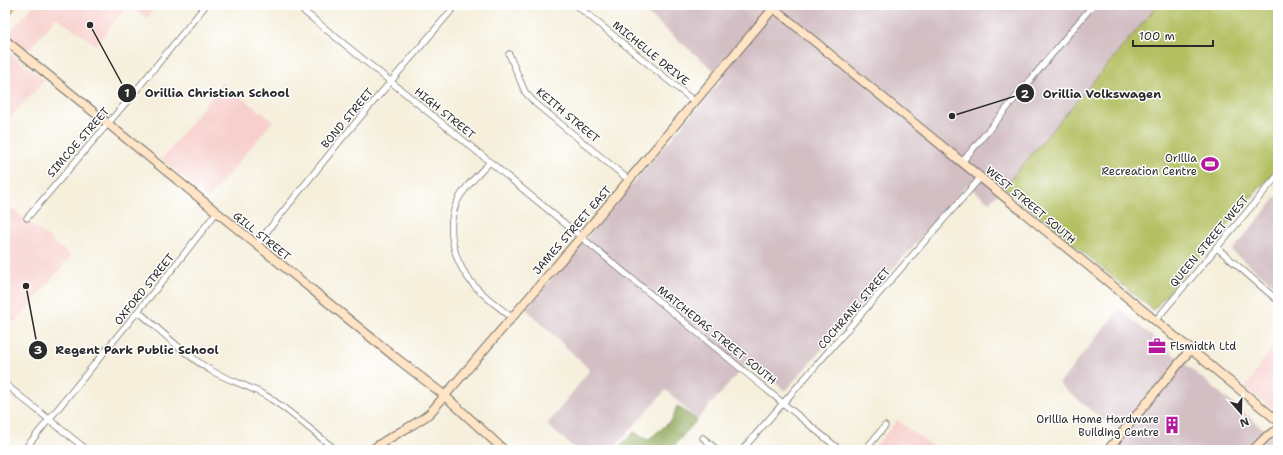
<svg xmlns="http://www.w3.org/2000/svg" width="1283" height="455" font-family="'Shantell Sans',sans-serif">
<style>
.built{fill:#f7d0cd}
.industrial{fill:#d2bec3}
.green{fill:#b3bf61;stroke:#6f7546}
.forest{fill:#8ea657;stroke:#5c6841}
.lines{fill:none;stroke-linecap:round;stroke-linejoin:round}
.street-casing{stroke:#727069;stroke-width:7}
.secondary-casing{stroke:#727069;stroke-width:10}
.highway-casing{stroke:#727069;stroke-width:12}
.street{stroke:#fff;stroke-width:5.5}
.secondary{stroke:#ffe4c6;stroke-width:8}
.highway{stroke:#febc70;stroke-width:11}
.labels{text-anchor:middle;stroke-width:3;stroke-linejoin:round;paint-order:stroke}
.street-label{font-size:11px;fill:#2b2b2b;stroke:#fff}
.poi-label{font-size:11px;fill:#2b2b2b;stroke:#fff;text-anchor:end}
.leader{fill:none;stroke:#2b2b2b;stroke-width:1.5}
.callout-dot{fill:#2b2b2b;stroke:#fff;stroke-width:1.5}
.mark-label{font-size:12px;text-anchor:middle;font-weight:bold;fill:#fff}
.callout-label{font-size:12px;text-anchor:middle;font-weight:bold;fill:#2b2b2b;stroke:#fff;stroke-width:3;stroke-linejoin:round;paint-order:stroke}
</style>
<rect width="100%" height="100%" fill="#fff"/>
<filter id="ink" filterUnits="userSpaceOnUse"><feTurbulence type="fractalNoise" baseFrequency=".025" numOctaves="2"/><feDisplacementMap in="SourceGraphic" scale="8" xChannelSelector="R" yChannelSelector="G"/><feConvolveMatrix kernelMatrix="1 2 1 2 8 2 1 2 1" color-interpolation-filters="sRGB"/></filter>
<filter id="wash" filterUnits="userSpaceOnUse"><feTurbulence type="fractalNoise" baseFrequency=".012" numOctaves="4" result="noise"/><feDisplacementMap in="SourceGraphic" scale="16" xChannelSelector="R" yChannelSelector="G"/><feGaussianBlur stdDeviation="0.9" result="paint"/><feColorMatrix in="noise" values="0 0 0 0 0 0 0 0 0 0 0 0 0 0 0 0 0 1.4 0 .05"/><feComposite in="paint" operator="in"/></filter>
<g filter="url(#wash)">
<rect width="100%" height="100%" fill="#f5efdc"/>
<!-- built -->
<path class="built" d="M 34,5 L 128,5 L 96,45 L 56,17 L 28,51 L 8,34 Z
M 129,5 L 157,5 L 147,18 Z
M 5,50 L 45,80 L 5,123 Z
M 222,83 L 273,121 L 208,199 L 162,159 Z
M 5,203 L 71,256 L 15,323 L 5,315 Z
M 1278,339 L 1278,413 L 1245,388 Z
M 897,420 L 937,450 L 873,450 Z"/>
<!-- industrial -->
<path class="industrial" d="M 637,5 L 1158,5 L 1007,185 L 989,202 L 967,185 L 785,391 L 750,360 L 697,420 L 666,390 L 612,450 L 577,450 L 547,425 L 590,370 L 526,309 L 723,78 Z
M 1278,195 L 1278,288 L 1232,251 Z
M 1119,309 L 1278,441 L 1278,450 L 1115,450 L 1125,438 L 1059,384 Z"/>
<!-- green -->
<path class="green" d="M 1158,5 L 1278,5 L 1278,167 L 1153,310 L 1004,187 Z"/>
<!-- forest -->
<path class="forest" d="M 677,406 L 697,420 L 670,450 L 616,450 L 634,432 L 648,440 L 672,420 Z"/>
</g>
<g filter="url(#ink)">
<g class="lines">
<!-- street casing -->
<g class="street-casing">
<path id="street" d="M 296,5 L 490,162 L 840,450
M 576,5 L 695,102
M 509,54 L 525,92 L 535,103 L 629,180
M 490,162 C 479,174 464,187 457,202 C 445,228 454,262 472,283 C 483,296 498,306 511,317
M 962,162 L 1093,5
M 27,218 L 129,99 L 206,5
M 256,245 L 340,141 L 456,5
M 1216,247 L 1276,299
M 138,311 C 161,331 186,356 212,371 C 230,381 250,386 268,397 C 292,412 314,433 336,450
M 1155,321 L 1278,175
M 5,384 L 87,450
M 703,438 L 717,450
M 24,450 L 170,272 L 216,213
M 742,450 L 981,177
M 865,450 L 885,426"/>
</g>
<!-- secondary casing -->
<g class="secondary-casing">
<path id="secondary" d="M 770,5 L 1278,421
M 5,40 L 395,357 L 444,395 L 504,450
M 372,450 C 390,435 412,428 430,413 L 581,237 L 776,5
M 1108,450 L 1190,350
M 1253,450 L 1267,436 L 1278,430"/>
</g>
<!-- highway casing -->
<g class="highway-casing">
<path id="highway" d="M 5,11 L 9,5"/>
</g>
<!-- street -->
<use href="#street" class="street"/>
<!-- secondary -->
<use href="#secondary" class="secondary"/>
<!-- highway -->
<use href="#highway" class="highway"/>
</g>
</g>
<!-- icons -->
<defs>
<g id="stadium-bare" transform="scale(1.38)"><path d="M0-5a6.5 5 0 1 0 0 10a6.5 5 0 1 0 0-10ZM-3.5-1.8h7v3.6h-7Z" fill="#b5179e" stroke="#fff" stroke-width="2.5" paint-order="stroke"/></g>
<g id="office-bare" transform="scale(1.38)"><path d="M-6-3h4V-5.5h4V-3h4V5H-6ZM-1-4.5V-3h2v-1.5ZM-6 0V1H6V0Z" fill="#b5179e" stroke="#fff" stroke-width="2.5" paint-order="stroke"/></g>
<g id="building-bare" transform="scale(1.38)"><path d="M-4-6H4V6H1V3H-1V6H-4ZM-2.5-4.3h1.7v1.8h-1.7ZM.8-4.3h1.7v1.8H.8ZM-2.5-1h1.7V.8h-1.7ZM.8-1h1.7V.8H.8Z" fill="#b5179e" stroke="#fff" stroke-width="2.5" paint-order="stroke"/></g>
</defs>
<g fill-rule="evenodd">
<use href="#stadium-bare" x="1210" y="164"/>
<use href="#office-bare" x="1157" y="346"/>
<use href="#building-bare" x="1172" y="425"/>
</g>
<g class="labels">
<!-- street labels -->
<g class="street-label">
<text transform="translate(651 53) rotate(39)" y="4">MICHELLE DRIVE</text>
<text transform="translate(445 113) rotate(39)" y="4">HIGH STREET</text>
<text transform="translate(568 115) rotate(40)" y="4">KEITH STREET</text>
<text transform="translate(347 118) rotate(-50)" y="4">BOND STREET</text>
<text transform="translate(78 142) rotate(-49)" y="4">SIMCOE STREET</text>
<text transform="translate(1031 205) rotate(40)" y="4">WEST STREET SOUTH</text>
<text transform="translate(572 230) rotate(-49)" y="4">JAMES STREET EAST</text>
<text transform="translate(262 236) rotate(39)" y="4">GILL STREET</text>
<text transform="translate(1209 241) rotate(-50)" y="4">QUEEN STREET WEST</text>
<text transform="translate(144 289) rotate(-51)" y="4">OXFORD STREET</text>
<text transform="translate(854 308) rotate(-49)" y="4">COCHRANE STREET</text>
<text transform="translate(717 335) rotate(39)" y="4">MATCHEDAS STREET SOUTH</text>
</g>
<!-- poi labels -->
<g class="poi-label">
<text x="1197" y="162">Orillia<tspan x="1197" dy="13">Recreation Centre</tspan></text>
<text x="1170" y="350" text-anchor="start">Flsmidth Ltd</text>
<text x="1159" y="423">Orillia Home Hardware<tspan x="1159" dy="13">Building Centre</tspan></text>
</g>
</g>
<!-- callouts -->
<path class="leader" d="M90 25L127 93M952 116L1025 93M26 286L38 350"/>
<g class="callout-dot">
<circle cx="90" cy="25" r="4"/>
<circle cx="952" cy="116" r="4"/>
<circle cx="26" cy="286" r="4"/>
<circle cx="127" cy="93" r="10"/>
<circle cx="1025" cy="93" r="10"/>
<circle cx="38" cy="350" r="10"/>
</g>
<g class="mark-label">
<text x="127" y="97">1</text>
<text x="1025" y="98">2</text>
<text x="38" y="354">3</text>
</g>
<g class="callout-label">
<text x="217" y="97">Orillia Christian School</text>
<text x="1102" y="98">Orillia Volkswagen</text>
<text x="137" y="354">Regent Park Public School</text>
</g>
<!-- margin -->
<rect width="1283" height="455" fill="none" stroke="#fff" stroke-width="20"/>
<!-- north arrow -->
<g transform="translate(1241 413) rotate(160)" stroke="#ffffff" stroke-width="3" paint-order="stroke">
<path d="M0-3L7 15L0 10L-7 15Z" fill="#2b2b2b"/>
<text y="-6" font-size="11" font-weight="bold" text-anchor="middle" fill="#2b2b2b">N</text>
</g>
<!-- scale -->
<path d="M1133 40v6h80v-6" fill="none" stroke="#2b2b2b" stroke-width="2"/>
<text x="1139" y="40" font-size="12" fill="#2b2b2b" stroke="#ffffff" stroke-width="3" paint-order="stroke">100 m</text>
</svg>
